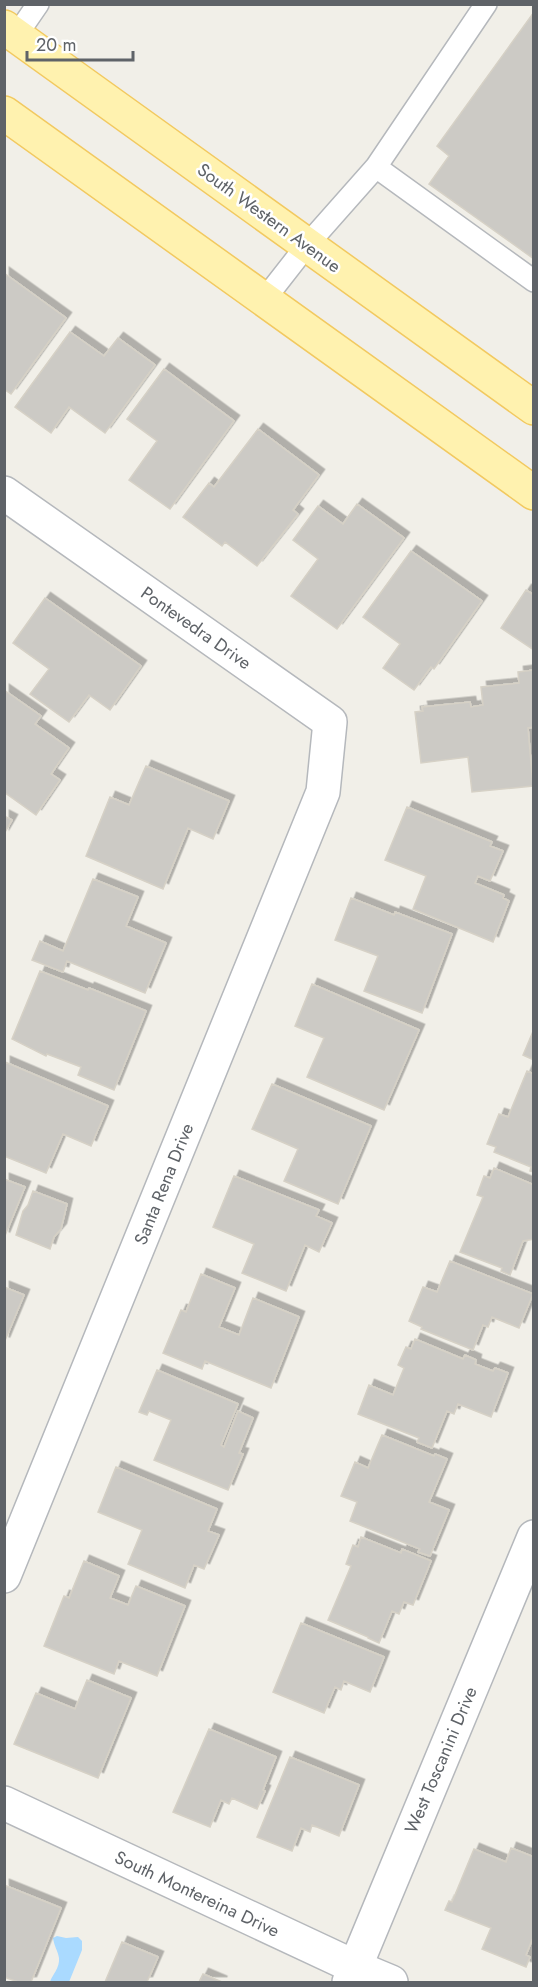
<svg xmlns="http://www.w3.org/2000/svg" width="538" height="1987" font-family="Jost,sans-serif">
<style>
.water{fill:#aadaff}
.building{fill:#cccac5;stroke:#d6d1c6;stroke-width:1.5;filter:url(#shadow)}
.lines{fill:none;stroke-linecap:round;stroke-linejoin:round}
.service-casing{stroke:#b5b8bc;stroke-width:24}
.minor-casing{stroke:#b5b8bc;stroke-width:36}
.primary-casing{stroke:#f2c960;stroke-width:36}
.service{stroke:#fff;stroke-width:21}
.minor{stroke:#fff;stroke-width:33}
.primary{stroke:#fff2af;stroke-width:33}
.labels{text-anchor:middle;stroke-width:5;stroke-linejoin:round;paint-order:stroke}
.street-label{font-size:18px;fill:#5f6368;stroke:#fff}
</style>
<defs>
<filter id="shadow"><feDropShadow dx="5.5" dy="-5.5" stdDeviation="0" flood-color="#0004"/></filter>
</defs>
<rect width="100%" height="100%" fill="#f1efe8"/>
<!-- water -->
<path class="water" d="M 57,1936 L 66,1938 L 78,1937 L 82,1941 L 82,1950 L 69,1982 L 50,1982 C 52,1975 60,1968 59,1958 C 58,1951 54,1946 53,1938 Z"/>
<!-- building -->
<path class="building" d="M 534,12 L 534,259 L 429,184 L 449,156 L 437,146 Z
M 4,273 L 66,318 L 11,394 L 4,389 Z
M 70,332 L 104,356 L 118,338 L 155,365 L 105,433 L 69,407 L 51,433 L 15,407 Z
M 164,369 L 234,421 L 170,509 L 129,480 L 157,441 L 127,419 Z
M 258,429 L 319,475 L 293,510 L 298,514 L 257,566 L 225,542 L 222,546 L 183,517 L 209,483 L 214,487 Z
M 357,504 L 404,538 L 337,629 L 291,596 L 318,559 L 293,540 L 318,506 L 343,524 Z
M 411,551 L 482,601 L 434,669 L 431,667 L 414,690 L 383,668 L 400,644 L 363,617 Z
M 526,590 L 534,595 L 534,650 L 501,628 Z
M 45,598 L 141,666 L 110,710 L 89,695 L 69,722 L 30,694 L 49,669 L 13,643 Z
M 534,670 L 534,727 L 528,728 L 533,786 L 472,792 L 468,757 L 421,763 L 415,712 L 423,711 L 422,707 L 470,702 L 471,707 L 483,705 L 481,687 L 519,683 L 518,672 Z
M 4,690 L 41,716 L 35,724 L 69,748 L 51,774 L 60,780 L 36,815 L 4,792 Z
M 146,766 L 229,801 L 213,839 L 188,828 L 163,889 L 86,856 L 110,797 L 129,805 Z
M 407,807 L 492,842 L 490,846 L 503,851 L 490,881 L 478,876 L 475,883 L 504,895 L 503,898 L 509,901 L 493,942 L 413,909 L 426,876 L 385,860 Z
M 4,816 L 12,820 L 4,834 Z
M 93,879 L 138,897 L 126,926 L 166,943 L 145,993 L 67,961 L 63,972 L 32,960 L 40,941 L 63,951 Z
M 351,898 L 394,915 L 395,912 L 452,934 L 422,1013 L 364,991 L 378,956 L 335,940 Z
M 40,971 L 88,990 L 89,988 L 146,1011 L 114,1090 L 78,1075 L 81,1067 L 47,1054 L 46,1056 L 12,1039 Z
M 312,984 L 419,1030 L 384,1110 L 307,1077 L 324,1038 L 295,1026 Z
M 534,1029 L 534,1060 L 523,1055 Z
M 5,1062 L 108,1106 L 91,1146 L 63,1134 L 46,1173 L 4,1156 Z
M 527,1071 L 534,1074 L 534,1172 L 530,1171 L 531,1167 L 494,1152 L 496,1147 L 487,1144 L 499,1114 L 508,1117 Z
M 272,1084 L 371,1126 L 338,1204 L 284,1181 L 298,1149 L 252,1129 Z
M 494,1168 L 534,1185 L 534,1239 L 523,1241 L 510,1275 L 501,1271 L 502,1268 L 460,1252 L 483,1197 L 477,1195 L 484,1176 L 490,1178 Z
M 234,1176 L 319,1210 L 316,1216 L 332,1223 L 319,1252 L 305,1245 L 286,1291 L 242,1273 L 254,1244 L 213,1227 Z
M 4,1179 L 25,1187 L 4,1238 Z
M 33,1191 L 67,1204 L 61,1229 L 54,1237 L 50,1249 L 16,1235 L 23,1211 L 28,1205 Z
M 450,1261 L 533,1294 L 519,1328 L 492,1317 L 488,1327 L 483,1325 L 473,1350 L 421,1329 L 422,1327 L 409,1321 L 423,1287 L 437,1292 Z
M 201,1274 L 235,1288 L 219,1327 L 239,1335 L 253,1298 L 299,1317 L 271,1388 L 205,1361 L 202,1369 L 163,1353 L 181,1310 L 186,1312 Z
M 4,1287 L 24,1295 L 4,1343 Z
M 415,1339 L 463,1359 L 465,1355 L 476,1360 L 475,1364 L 493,1371 L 495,1368 L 508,1373 L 491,1417 L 458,1404 L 454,1414 L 447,1411 L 432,1448 L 417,1442 L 419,1438 L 358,1414 L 369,1385 L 393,1395 L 404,1368 L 398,1365 L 406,1347 L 411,1349 Z
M 157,1370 L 238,1404 L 221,1445 L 224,1447 L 238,1411 L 253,1418 L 239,1453 L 243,1454 L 228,1490 L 154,1460 L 171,1420 L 149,1411 L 147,1415 L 139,1412 Z
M 382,1435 L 434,1456 L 435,1454 L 447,1459 L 429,1502 L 449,1510 L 430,1556 L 418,1552 L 420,1549 L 350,1521 L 357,1502 L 341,1496 L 355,1462 L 368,1468 Z
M 116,1467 L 217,1509 L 208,1531 L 219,1535 L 204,1569 L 194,1565 L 185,1588 L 128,1564 L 142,1530 L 98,1512 Z
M 361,1537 L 401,1553 L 402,1549 L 431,1561 L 413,1605 L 404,1602 L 399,1614 L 392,1611 L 379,1643 L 368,1638 L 368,1637 L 328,1620 L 351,1566 L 346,1564 L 353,1545 L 358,1547 Z
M 84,1561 L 119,1576 L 110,1598 L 128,1605 L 136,1586 L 185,1606 L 157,1676 L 119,1661 L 114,1674 L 44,1646 L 64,1596 L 69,1598 Z
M 301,1623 L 384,1657 L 370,1692 L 344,1681 L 341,1690 L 335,1687 L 324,1713 L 273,1692 Z
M 87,1680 L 131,1698 L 98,1778 L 14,1744 L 36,1693 L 75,1709 Z
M 209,1729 L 276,1757 L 263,1790 L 265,1791 L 257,1809 L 232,1798 L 229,1804 L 221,1800 L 210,1827 L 173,1812 Z
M 290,1757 L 359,1785 L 339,1836 L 312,1825 L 310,1832 L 301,1828 L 292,1851 L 257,1837 Z
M 511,1848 L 534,1857 L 534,1935 L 526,1955 L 530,1957 L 526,1967 L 482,1949 L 491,1928 L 445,1910 L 449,1901 L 452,1902 L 474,1849 L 506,1862 Z
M 4,1885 L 61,1908 L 31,1982 L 18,1982 L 4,1977 Z
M 122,1942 L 158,1957 L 147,1982 L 105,1982 Z
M 203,1974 L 222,1982 L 199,1982 Z"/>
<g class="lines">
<!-- service casing -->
<g class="service-casing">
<path id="service" d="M 16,36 L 38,4
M 376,167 L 534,281
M 264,300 L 307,245 L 376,167 L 486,4"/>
</g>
<!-- minor casing -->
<g class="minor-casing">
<path id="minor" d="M 4,493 L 330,722 L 323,792 L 4,1576
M 4,1803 L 355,1967 L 391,1982
M 349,1982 L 534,1537"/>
</g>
<!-- primary casing -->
<g class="primary-casing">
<path id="primary" d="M 4,27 L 534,408
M 4,113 L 534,493"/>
</g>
<!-- service -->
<use href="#service" class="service"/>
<!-- minor -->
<use href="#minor" class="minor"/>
<!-- primary -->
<use href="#primary" class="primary"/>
</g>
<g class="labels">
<!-- street labels -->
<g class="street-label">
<text transform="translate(269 218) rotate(36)" y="6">South Western Avenue</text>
<text transform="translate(196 628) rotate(35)" y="6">Pontevedra Drive</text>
<text transform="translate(164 1184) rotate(-68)" y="6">Santa Rena Drive</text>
<text transform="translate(441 1760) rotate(-67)" y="6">West Toscanini Drive</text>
<text transform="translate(197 1894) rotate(25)" y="6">South Montereina Drive</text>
</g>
</g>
<!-- border -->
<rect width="538" height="1987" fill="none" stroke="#5f6368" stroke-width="12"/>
<!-- scale -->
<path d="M27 51v9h106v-9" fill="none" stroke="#5f6368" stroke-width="3"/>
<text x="36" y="51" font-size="18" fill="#5f6368" stroke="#ffffff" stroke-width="4.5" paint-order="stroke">20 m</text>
</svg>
